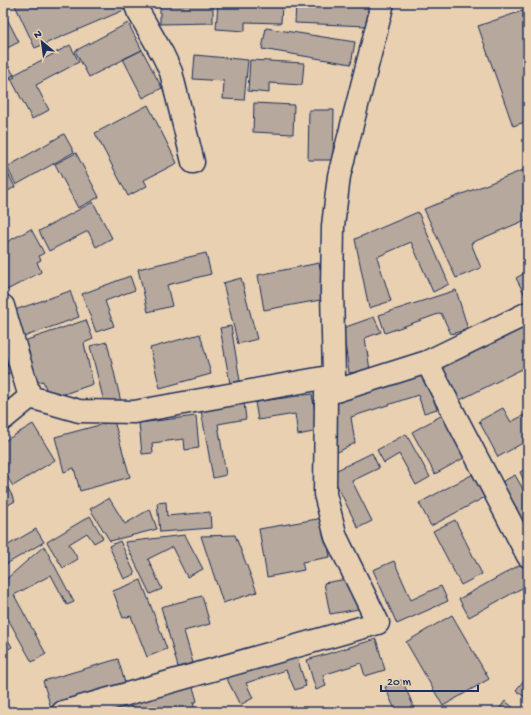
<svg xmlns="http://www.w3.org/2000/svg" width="531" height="715" font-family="'Gochi Hand',sans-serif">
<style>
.building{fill:#b6a89c;stroke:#1b2f5e}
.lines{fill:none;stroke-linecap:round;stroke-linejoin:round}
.minor-casing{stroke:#1b2f5e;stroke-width:25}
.minor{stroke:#e9d0b1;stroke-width:22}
</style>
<rect width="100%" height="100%" fill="#e9d0b1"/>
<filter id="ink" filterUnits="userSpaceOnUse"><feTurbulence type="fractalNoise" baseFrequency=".025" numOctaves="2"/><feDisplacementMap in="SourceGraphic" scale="8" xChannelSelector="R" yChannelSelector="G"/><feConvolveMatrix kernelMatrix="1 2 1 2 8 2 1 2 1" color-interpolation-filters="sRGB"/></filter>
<g filter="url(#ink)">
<!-- building -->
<path class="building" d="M 14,3 L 121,3 L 124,10 L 35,48 Z
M 160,3 L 213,3 L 213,23 L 160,24 Z
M 218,3 L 282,3 L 281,23 L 245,22 L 245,31 L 216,29 Z
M 296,3 L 368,3 L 367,26 L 295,23 Z
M 528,9 L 528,121 L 513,126 L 478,26 Z
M 3,11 L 19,42 L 3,50 Z
M 128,23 L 142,50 L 89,77 L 75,51 Z
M 266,28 L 355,42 L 351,64 L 262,49 Z
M 70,45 L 79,62 L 36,85 L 49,110 L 32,119 L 10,77 Z
M 142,50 L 162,88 L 143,98 L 123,59 Z
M 195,55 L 248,60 L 244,100 L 223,99 L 224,81 L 193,79 Z
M 4,58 L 15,77 L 3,83 L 3,59 Z
M 250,60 L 304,63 L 302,85 L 269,83 L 269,93 L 248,91 Z
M 254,103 L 294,105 L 293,134 L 253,132 Z
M 148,105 L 177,163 L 144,180 L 147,186 L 128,196 L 95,133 Z
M 309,110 L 334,110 L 333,160 L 308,160 Z
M 64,134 L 74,152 L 16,185 L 7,167 Z
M 76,153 L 99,197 L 78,208 L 55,164 Z
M 5,168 L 15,187 L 3,194 L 3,169 Z
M 526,169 L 528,174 L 528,219 L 471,243 L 481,268 L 456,278 L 424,209 Z
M 93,202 L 112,238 L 96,247 L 88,231 L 49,251 L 39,231 Z
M 418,212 L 449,284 L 433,292 L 411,242 L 377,257 L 391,301 L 369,308 L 355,239 Z
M 31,229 L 44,253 L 39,256 L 41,260 L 37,262 L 41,272 L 7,290 L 3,282 L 3,244 Z
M 206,253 L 211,274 L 167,285 L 172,306 L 148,312 L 138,269 Z
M 319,263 L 326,299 L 264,310 L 258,275 Z
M 528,271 L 528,298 L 527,299 L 516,278 Z
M 130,276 L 135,290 L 105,301 L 114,326 L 96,332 L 82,294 Z
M 241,278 L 257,339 L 238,344 L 223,283 Z
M 456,290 L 468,329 L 451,334 L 441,313 L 385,333 L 379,315 Z
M 70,291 L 79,317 L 18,339 L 9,312 Z
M 374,317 L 381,332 L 365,338 L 370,370 L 349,373 L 343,328 Z
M 86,320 L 93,339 L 84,343 L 93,384 L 50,399 L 43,381 L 35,383 L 21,342 Z
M 528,324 L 528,366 L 454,403 L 437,370 Z
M 231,326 L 241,387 L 231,389 L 220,328 Z
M 200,334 L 211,374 L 160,388 L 150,348 Z
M 107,342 L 121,402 L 105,406 L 90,346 Z
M 3,357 L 11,372 L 3,377 Z
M 424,372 L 437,409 L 424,413 L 418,395 L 351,417 L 355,443 L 336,453 L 337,403 Z
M 312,394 L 318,431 L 298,435 L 295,414 L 258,420 L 255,402 Z
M 244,403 L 246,419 L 218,424 L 226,475 L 213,478 L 201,410 Z
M 503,408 L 511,422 L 528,413 L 528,440 L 498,457 L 479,421 Z
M 448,412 L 471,454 L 435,474 L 412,432 Z
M 196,416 L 199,448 L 185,450 L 184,439 L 152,443 L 153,453 L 142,454 L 139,423 Z
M 114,421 L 130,477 L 80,491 L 74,468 L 64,472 L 55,437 Z
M 33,424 L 55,460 L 13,486 L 3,470 L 3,442 Z
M 406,434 L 430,477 L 416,485 L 399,454 L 384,463 L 377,450 Z
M 372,453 L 379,468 L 352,481 L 372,521 L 358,528 L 331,473 Z
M 528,468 L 528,489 L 520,472 Z
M 477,472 L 489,495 L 431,526 L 419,503 Z
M 515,475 L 528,498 L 528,537 L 498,484 Z
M 3,479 L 15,501 L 3,508 Z
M 109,498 L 125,524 L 150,509 L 157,529 L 110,541 L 90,509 Z
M 166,502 L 167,516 L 210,512 L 211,528 L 160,532 L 157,503 Z
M 90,516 L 103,538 L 94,543 L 87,533 L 69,544 L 78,559 L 63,568 L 47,542 Z
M 323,518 L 330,557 L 302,562 L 304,570 L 267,577 L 259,529 Z
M 455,520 L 482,574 L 461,585 L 433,531 Z
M 36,529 L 44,542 L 3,566 L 3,548 Z
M 185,535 L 203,569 L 187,577 L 172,547 L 148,559 L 162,589 L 150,594 L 125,542 Z
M 235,535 L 257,592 L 223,603 L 201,536 Z
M 120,541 L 135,574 L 124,579 L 109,546 Z
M 44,546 L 74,602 L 67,605 L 51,575 L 14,595 L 46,654 L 32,662 L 3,610 L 3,582 Z
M 394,561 L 411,600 L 441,586 L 448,601 L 397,624 L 373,570 Z
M 525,562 L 528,568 L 528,599 L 522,588 L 469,617 L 459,599 Z
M 353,578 L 359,609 L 330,614 L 324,583 Z
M 141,580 L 167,649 L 147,657 L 131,616 L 123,618 L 113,591 Z
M 202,596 L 210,624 L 184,631 L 193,663 L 178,667 L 161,607 Z
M 452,615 L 489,679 L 443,706 L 406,642 Z
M 3,631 L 12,647 L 3,652 Z
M 376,639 L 385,670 L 365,676 L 361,663 L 323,675 L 326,686 L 316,690 L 307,660 Z
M 294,648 L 306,686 L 295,690 L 286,670 L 246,683 L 253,698 L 240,705 L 223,671 Z
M 118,659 L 126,686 L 51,708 L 43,681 Z
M 528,675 L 528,700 L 516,690 Z
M 190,677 L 197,701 L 193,703 L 196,712 L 134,712 L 126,699 Z
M 402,680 L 416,712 L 396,712 L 385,687 Z
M 121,700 L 125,712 L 87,712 Z
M 505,701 L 519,712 L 497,712 Z"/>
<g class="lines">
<!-- minor casing -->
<g class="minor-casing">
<path id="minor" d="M 135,3 L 138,11 L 163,55 L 171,72 L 193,162
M 3,306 L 30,397 L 3,419
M 427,362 L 528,556
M 326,394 L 427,362 L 528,313
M 30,397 L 79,411 L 134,412 L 334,376
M 63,712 L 378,623 L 336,537 L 325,494 L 326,394 L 334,376 L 332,291 L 333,226 L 339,176 L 383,3"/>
</g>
<!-- minor -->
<use href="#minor" class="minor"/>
</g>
</g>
<!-- margin -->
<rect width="531" height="715" fill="none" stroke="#e9d0b1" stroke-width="16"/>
<rect x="8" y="8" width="515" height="699" fill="none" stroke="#1b2f5e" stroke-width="1.5" filter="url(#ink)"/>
<!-- north arrow -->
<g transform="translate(42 42) rotate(331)" stroke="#e9d0b1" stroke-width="3" paint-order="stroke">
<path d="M0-3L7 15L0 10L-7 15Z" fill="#1b2f5e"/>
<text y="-6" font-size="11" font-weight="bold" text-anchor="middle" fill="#1b2f5e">N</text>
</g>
<!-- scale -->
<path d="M381 685v6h97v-6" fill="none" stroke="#1b2f5e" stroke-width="2"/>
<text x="387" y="685" font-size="12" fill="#1b2f5e" stroke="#e9d0b1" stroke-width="3" paint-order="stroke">20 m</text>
</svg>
